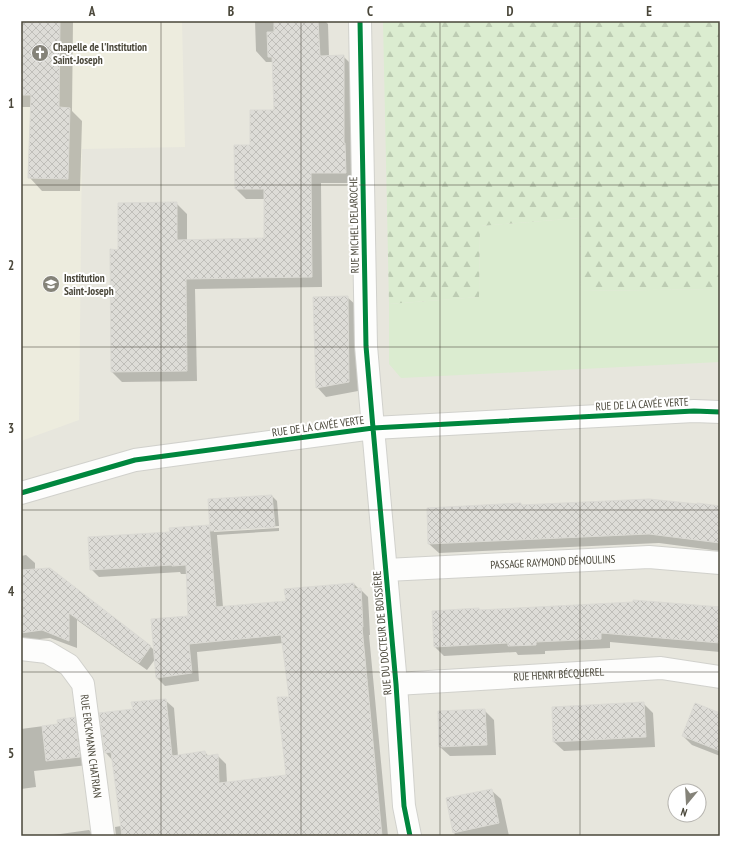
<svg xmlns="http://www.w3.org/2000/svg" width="741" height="857" font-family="'PT Sans Narrow',sans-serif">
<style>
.residential{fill:#e7e6dd;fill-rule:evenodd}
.education{fill:#edecde}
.green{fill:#dbecd0}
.forest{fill:url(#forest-firs)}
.shadow{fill:#0003}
.building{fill:url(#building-cross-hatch);stroke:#dbdad4}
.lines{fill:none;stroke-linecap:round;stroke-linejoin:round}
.minor-casing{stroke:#d1d1cc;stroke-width:24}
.minor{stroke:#fdfdfc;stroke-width:22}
.cycleway-casing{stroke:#fff;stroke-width:8}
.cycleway{stroke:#00873e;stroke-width:5}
.grid{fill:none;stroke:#4a473a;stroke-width:1;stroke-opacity:0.55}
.labels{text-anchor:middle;stroke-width:4;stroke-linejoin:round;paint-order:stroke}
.poi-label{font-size:11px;font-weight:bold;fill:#4a473a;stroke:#fff;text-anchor:start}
.street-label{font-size:11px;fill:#4a473a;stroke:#fff}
.neatline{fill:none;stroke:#4a473a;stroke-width:1.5}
.grid-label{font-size:13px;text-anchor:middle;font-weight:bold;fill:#4a473a}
</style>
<defs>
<pattern id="forest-firs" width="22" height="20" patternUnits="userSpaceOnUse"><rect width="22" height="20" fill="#dbecd0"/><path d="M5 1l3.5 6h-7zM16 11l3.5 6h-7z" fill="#bdccb3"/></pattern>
<pattern id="building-cross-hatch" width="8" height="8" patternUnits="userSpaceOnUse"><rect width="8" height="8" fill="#dddcd7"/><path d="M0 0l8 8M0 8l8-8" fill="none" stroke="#bfbeb9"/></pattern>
</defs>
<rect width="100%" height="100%" fill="#f3f3ee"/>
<!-- residential -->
<path class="residential" d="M 21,21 L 720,21 L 720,836 L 21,836 ZM 675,791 L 699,791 L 699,815 L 675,815 Z"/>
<!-- education -->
<path class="education" d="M 21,21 L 182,21 L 185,147 L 82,149 L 79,420 L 21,441 Z"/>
<!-- green -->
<path class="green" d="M 580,218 L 581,291 L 720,289 L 720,362 L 401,378 L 389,364 L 389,304 L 479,297 L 480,226 Z"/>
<!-- forest -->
<path class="forest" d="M 383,21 L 720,21 L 720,289 L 581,291 L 580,218 L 480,226 L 479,297 L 389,304 Z"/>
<!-- shadow -->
<path class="shadow" d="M 21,21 L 73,21 L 72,111 L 82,121 L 80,191 L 42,191 L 30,178 L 31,107 L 21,107 Z
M 255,21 L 325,21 L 328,24 L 329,57 L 343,56 L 354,67 L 356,183 L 321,183 L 322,287 L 195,289 L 197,381 L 122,382 L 112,372 L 119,251 L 176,203 L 187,214 L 187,241 L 265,239 L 265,199 L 246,199 L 236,189 L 251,146 L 275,111 L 273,62 L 266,62 L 256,51 Z
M 347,297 L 357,306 L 358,391 L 326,397 L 317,387 Z
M 272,496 L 277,501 L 279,526 L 214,530 L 214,532 L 279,528 L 279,531 L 217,535 L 223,607 L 287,602 L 354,584 L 359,589 L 360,589 L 368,597 L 370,635 L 369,635 L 388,836 L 116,836 L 115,827 L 121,826 L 113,761 L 106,753 L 134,710 L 165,700 L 174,708 L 178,756 L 205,752 L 209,757 L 218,756 L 226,764 L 227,783 L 287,776 L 290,698 L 283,643 L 197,652 L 199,681 L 165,686 L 157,678 L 156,658 L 147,670 L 77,620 L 77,648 L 50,638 L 21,641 L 21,556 L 26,555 L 35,563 L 35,570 L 150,646 L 155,651 L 189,617 L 187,574 L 181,574 L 180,572 L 99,577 L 91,569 L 171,533 L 209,526 L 211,528 Z
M 521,504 L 522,506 L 720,507 L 720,551 L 659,543 L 439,553 L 429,544 Z
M 720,608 L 720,652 L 610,642 L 610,648 L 545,651 L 545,654 L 518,655 L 516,652 L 444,656 L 434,646 L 479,609 L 480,611 Z
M 643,703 L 653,713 L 655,747 L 564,751 L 554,742 Z
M 484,710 L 494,720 L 496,755 L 450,756 L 440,747 Z
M 720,714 L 720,756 L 692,745 L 683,736 Z
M 74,718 L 83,726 L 88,765 L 34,771 L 36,787 L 21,789 L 21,729 L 59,724 Z
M 491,790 L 501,799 L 509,836 L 455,836 L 447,799 Z
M 89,830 L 95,836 L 46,836 Z"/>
<!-- building -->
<path class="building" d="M 21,21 L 60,21 L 59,107 L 70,108 L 68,179 L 28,178 L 31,95 L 21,95 Z
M 274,21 L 318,21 L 320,56 L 344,55 L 344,143 L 345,143 L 346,173 L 311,173 L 312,277 L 186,279 L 187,371 L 111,372 L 110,249 L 118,250 L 118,203 L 177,202 L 177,240 L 264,238 L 264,189 L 235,189 L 234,145 L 250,145 L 250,110 L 274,110 L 272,57 L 268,57 L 267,32 L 274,32 Z
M 348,296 L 349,382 L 316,388 L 313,297 Z
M 272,495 L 275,527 L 210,531 L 208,499 Z
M 649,499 L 697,504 L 697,503 L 720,506 L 720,543 L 649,534 L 428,544 L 427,508 L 521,503 L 521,505 Z
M 209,525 L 216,607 L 286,601 L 284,589 L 354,583 L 354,589 L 361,588 L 363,627 L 362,627 L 382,836 L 122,836 L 111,752 L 105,753 L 99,713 L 133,709 L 131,702 L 166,699 L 172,756 L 205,751 L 206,756 L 218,754 L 219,783 L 286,775 L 277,697 L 289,697 L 281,635 L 189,644 L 192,673 L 156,678 L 151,619 L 188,616 L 186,565 L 172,566 L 172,565 L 90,570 L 88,537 L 170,532 L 169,528 Z
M 50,568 L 151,646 L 139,663 L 69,613 L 69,641 L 42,630 L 21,633 L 21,570 Z
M 633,600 L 720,607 L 720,643 L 601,633 L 601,639 L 536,642 L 536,645 L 508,646 L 508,643 L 434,647 L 432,611 L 479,608 L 479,610 L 633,602 Z
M 644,702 L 646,737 L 553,742 L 552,707 Z
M 695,703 L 720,713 L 720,751 L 682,736 Z
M 485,709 L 487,745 L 439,747 L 438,711 Z
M 75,717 L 80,757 L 46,761 L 42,726 L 58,724 L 57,720 Z
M 492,789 L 499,823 L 453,833 L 446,798 Z"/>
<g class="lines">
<!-- minor casing -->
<g class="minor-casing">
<g id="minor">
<path d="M 360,21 L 366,346 L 373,428 L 396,684 L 404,806 L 410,836"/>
<path d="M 21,493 L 135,460 L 373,428 L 694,411 L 720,412"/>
<path id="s1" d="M 386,570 L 649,557 L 720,563"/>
<path id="s2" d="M 21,649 L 47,652 L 69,665 L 83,684 L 103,836"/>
<path id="s3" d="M 396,684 L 661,668 L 720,677"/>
</g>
</g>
<!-- minor -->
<use href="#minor" class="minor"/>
<!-- cycleway casing -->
<g class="cycleway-casing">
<path id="cycleway" d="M 360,21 L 366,346 L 373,428 L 396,684 L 404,806 L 410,836
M 21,493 L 135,460 L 373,428 L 694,411 L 720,412"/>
</g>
<!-- cycleway -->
<use href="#cycleway" class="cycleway"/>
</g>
<!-- grid -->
<path class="grid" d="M 161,21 L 161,836M 301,21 L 301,836M 440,21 L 440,836M 580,21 L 580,836M 21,185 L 720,185M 21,347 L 720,347M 21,510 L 720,510M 21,672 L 720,672"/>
<!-- icons -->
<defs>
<g id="church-disc" transform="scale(0.9)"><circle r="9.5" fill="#858379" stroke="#fff"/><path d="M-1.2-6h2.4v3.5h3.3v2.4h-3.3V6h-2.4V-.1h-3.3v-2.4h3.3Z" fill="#fff"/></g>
<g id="school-disc" transform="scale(0.9)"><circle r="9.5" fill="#858379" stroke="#fff"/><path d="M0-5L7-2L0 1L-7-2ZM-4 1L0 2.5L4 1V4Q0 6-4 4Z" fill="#fff"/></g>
</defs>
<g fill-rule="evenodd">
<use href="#church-disc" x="40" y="53"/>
<use href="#school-disc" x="51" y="284"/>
</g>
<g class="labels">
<!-- poi labels -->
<g class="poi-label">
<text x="53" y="51">Chapelle de l'Institution<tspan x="53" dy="13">Saint-Joseph</tspan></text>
<text x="64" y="282">Institution<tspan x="64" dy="13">Saint-Joseph</tspan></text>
</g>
<!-- street labels -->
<g class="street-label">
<text transform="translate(354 225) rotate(-91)" y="4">RUE MICHEL DELAROCHE</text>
<text transform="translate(642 404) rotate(-3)" y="4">RUE DE LA CAVÉE VERTE</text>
<text transform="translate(318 426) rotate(-8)" y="4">RUE DE LA CAVÉE VERTE</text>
<text dy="4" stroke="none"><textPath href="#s1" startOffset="167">PASSAGE RAYMOND DÉMOULINS</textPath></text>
<text transform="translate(382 633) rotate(-95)" y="4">RUE DU DOCTEUR DE BOISSIÈRE</text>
<text dy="4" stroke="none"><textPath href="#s3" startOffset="163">RUE HENRI BÉCQUEREL</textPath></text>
<text dy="4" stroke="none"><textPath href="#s2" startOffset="138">RUE ERCKMANN CHATRIAN</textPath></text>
</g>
</g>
<!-- border -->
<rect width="741" height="857" fill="none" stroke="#ffffff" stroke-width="44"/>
<!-- north arrow -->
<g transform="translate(687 803) rotate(198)"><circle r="19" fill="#ffffff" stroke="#b7b5b0"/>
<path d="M0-3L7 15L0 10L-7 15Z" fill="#858379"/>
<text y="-6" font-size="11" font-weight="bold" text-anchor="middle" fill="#4a473a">N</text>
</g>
<rect x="22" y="22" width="697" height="813" class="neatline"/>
<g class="grid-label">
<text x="92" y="16">A</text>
<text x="231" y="16">B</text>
<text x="370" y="16">C</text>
<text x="510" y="16">D</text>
<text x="649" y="16">E</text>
<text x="11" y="108">1</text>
<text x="11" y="270">2</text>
<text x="11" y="433">3</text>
<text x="11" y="596">4</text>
<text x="11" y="758">5</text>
</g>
</svg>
